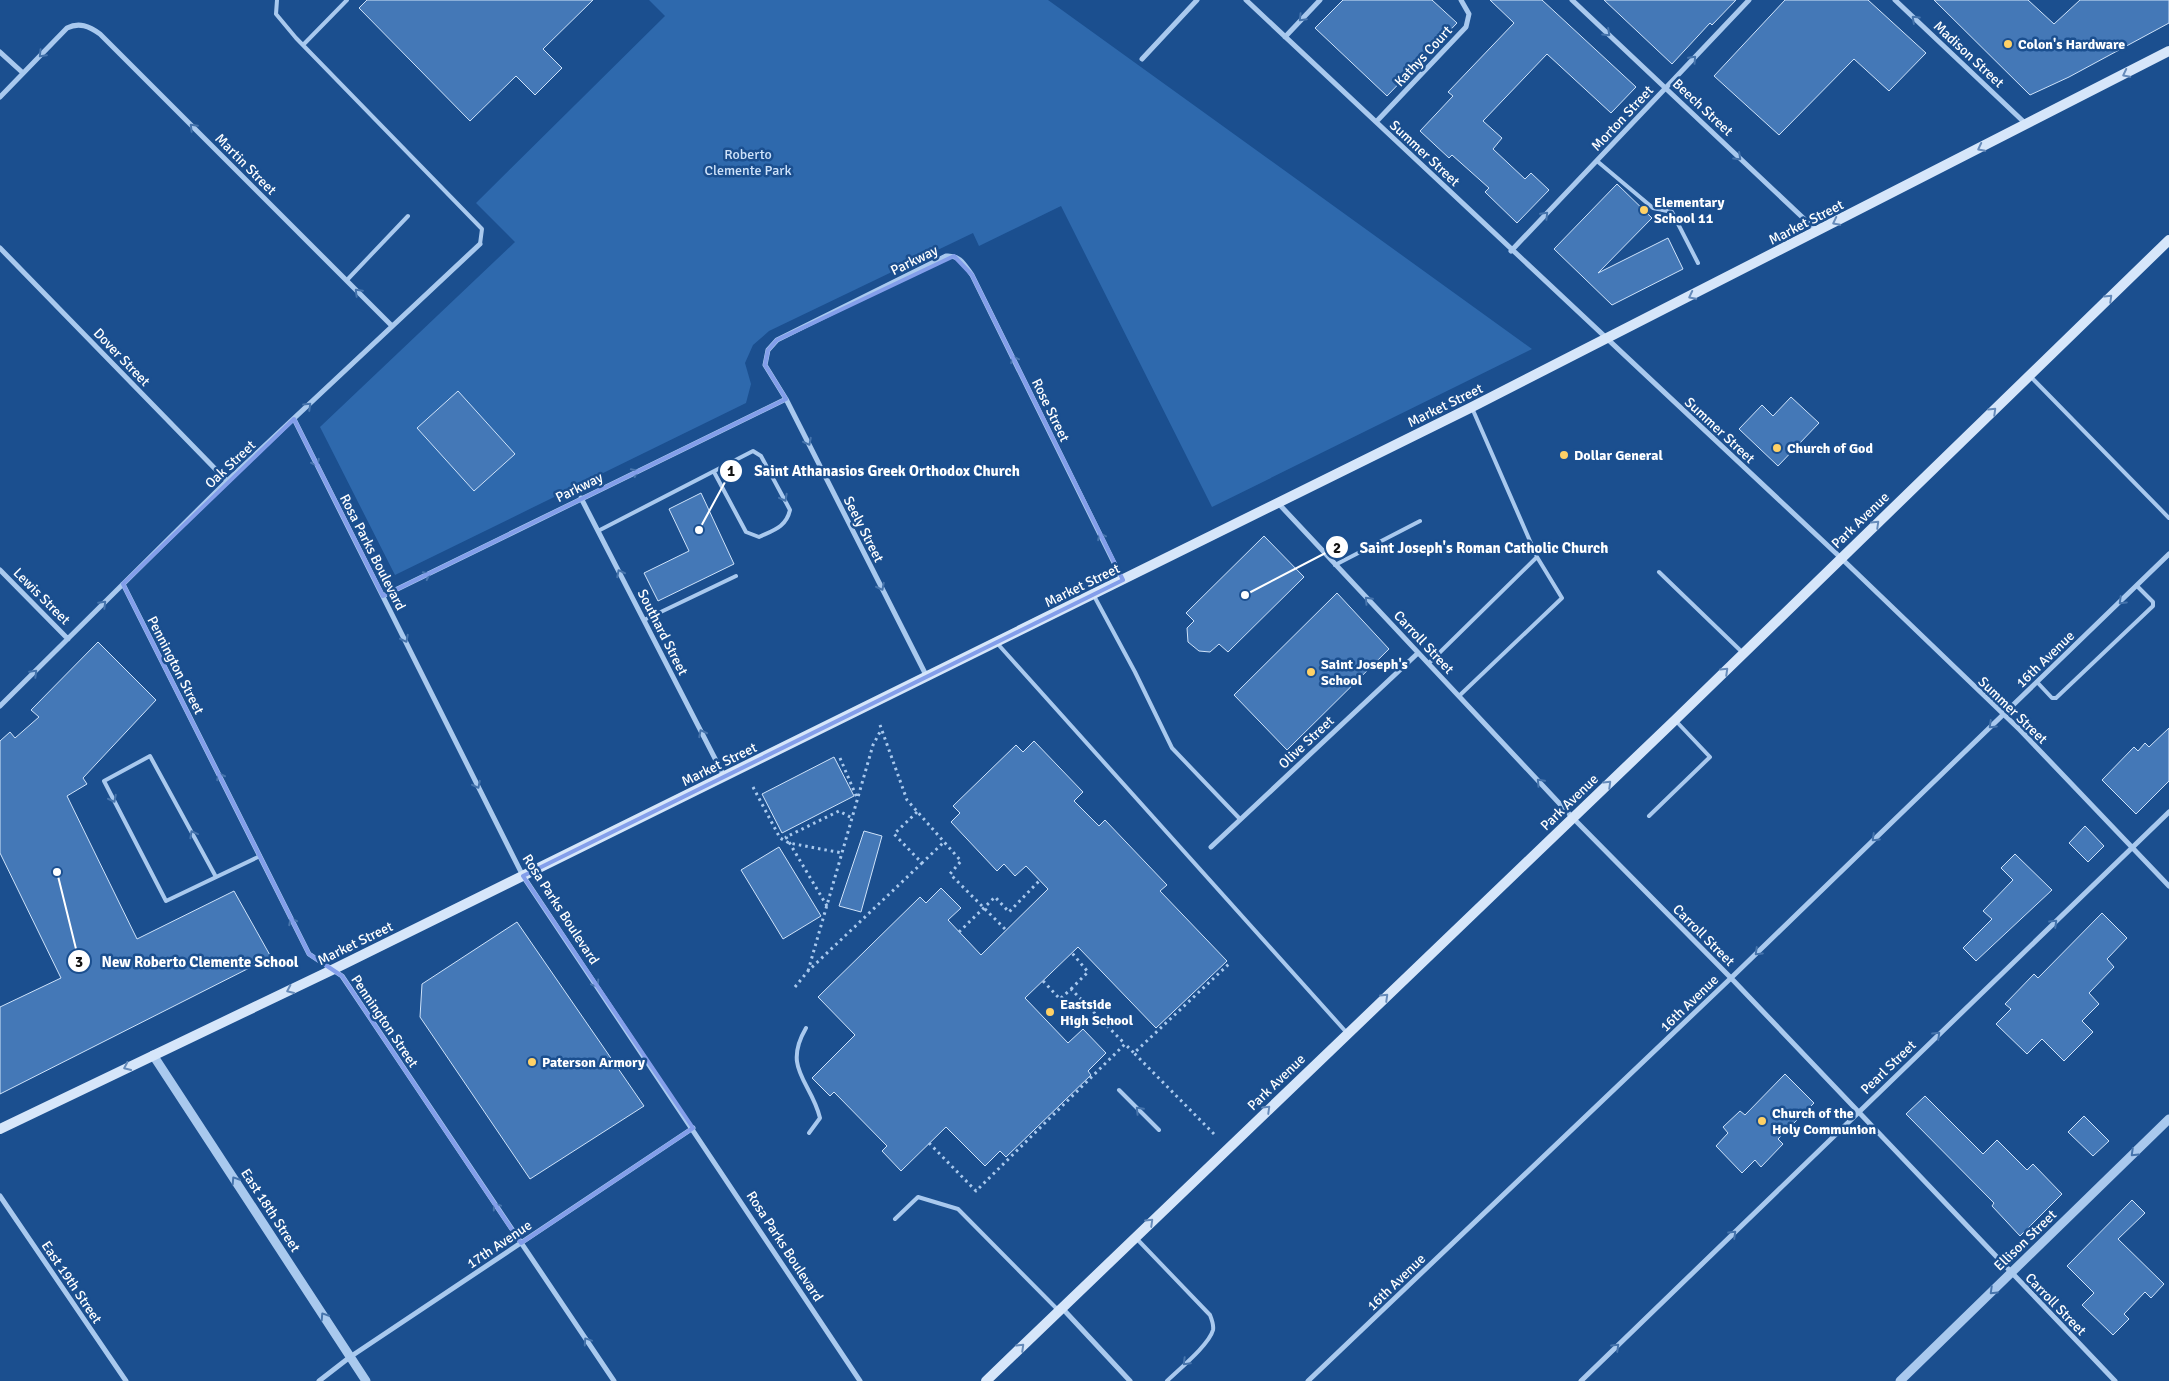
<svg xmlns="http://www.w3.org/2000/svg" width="2169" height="1381" font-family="Signika,sans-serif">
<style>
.green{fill:#2e69ad}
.building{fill:#4478b7;stroke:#cfe3fa}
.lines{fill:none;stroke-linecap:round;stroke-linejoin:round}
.path{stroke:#a9c9ee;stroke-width:3;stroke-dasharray:2.5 4;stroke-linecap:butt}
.service{stroke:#a9c9ee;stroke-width:4}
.minor{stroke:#a9c9ee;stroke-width:5}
.tertiary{stroke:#a9c9ee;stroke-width:9}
.secondary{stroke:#d6e6fa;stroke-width:10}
.oneway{stroke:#4674ac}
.oneway2{stroke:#668bba}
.marked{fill:none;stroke:#839eea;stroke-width:4;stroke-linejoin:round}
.poi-dot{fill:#ffd166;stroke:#1b4f8f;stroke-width:2}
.labels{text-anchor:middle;stroke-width:5;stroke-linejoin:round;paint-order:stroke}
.poi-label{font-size:14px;font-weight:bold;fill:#fff;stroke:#1b4f8f;text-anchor:start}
.street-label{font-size:14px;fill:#fff;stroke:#1b4f8f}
.park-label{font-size:14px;fill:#cfe3fa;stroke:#1b4f8f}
.leader{fill:none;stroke:#fff;stroke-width:2}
.callout-dot{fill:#fff;stroke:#1b4f8f;stroke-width:2}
.mark-label{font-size:15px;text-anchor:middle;font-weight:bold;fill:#111}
.callout-label{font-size:15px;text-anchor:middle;font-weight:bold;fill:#fff;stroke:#1b4f8f;stroke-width:5;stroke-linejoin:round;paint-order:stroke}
</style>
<rect width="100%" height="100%" fill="#1b4f8f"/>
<!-- green -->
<path class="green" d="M 649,0 L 1048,0 L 1532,349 L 1212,507 L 1061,206 L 979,246 L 973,233 L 769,331 L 753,345 L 745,363 L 751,384 L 746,403 L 395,575 L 320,427 L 515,242 L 476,203 L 665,16 Z"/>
<!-- building -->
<path class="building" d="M 367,0 L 593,0 L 543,49 L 562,68 L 535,95 L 516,76 L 470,121 L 359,8 Z
M 1343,0 L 1432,0 L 1457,23 L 1387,96 L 1315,28 Z
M 1490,0 L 1542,0 L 1636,87 L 1611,113 L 1547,54 L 1483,121 L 1502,138 L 1493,149 L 1525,179 L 1531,173 L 1549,190 L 1517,223 L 1485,192 L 1489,188 L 1452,155 L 1449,158 L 1420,131 L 1453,96 L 1448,92 L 1514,23 Z
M 1604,0 L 1736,0 L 1712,25 L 1710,23 L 1672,64 Z
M 1785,0 L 1868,0 L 1926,53 L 1889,91 L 1854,59 L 1779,135 L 1714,76 Z
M 1934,0 L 2028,0 L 2054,24 L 2080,0 L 2169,0 L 2169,23 L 2069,77 L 2030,95 Z
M 1617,184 L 1652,218 L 1598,273 L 1668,238 L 1683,269 L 1612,305 L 1554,249 Z
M 458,391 L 515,454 L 474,491 L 417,428 Z
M 1791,397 L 1819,423 L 1778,466 L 1739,429 L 1762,405 L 1773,416 Z
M 701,493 L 734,564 L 658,601 L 644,573 L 689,551 L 669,509 Z
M 1264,536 L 1304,577 L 1228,652 L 1219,644 L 1210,652 L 1199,651 L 1188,642 L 1187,628 L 1194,621 L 1186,613 Z
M 1337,593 L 1389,649 L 1287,750 L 1234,695 Z
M 98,642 L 156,700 L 83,778 L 87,784 L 67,796 L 137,939 L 234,891 L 271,957 L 0,1094 L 0,1007 L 61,978 L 0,853 L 0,741 L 10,732 L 15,738 L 39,717 L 31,710 Z
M 2169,728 L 2169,781 L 2136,814 L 2102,780 L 2134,747 L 2138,751 L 2145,743 L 2149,747 Z
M 1034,741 L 1083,792 L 1074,801 L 1099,826 L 1105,820 L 1167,885 L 1160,891 L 1227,961 L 1156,1028 L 1078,947 L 1025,998 L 1068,1043 L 1083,1029 L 1106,1053 L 1088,1071 L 1091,1075 L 1006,1157 L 1000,1151 L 985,1166 L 946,1127 L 901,1171 L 882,1151 L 887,1146 L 834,1092 L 830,1096 L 812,1078 L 855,1035 L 818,997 L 920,897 L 926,903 L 941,888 L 961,908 L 948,920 L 981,955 L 1048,889 L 1026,866 L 1015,876 L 1004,864 L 997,871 L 951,822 L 960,813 L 953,806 L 1016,745 L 1023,752 Z
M 834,757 L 854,796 L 782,833 L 762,794 Z
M 2085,826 L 2104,846 L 2088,862 L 2069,843 Z
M 864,831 L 882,836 L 861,912 L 839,906 Z
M 779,847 L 821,916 L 783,939 L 741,870 Z
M 2015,854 L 2052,890 L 1976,961 L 1963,948 L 1992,919 L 1983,911 L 2013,880 L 2001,868 Z
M 2102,913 L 2127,938 L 2107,959 L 2114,967 L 2089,993 L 2099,1004 L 2082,1021 L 2093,1032 L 2064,1061 L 2042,1039 L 2027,1054 L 1996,1024 L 2011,1009 L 2005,1004 L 2034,974 L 2038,978 Z
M 517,922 L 644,1106 L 530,1179 L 420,1017 L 422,984 Z
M 1785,1074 L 1814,1103 L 1778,1139 L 1783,1144 L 1761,1167 L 1755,1160 L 1742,1173 L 1716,1146 L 1728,1133 L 1723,1127 L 1740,1111 L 1745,1115 Z
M 1925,1096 L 1983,1154 L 1997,1140 L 2027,1170 L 2033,1164 L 2062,1194 L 2020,1236 L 1992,1206 L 1994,1203 L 1906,1114 Z
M 2084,1116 L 2109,1141 L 2093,1156 L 2068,1132 Z
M 2132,1200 L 2145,1213 L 2118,1239 L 2164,1284 L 2151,1298 L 2145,1292 L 2124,1314 L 2129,1319 L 2113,1335 L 2082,1305 L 2094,1293 L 2067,1266 Z"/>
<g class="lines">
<!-- path -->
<path class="path" d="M 880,725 L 907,800 L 961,861 L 950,874 L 1006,930
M 840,758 L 857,798
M 753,787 L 780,838 L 789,843 L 842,853
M 917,812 L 894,834 L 922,863 L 944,842
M 827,906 L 786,837 L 839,811 L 852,818
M 959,932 L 995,897 L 1009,912 L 1040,880
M 808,971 L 873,745 L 881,730
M 1043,981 L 1060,999 L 1071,989 L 1125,1044
M 795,987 L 808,971 L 922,863
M 1071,989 L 1088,972 L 1072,953
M 1214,1134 L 1134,1053 L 1231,962
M 929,1143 L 976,1191 L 1125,1044 L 1134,1053"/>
<!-- service -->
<path class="service" d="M 277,0 L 276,14 L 296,38 L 482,229 L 480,244
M 303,45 L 347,0
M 1597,161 L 1653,208 L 1672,212 L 1698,263
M 347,280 L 408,216
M 2031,377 L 2169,518
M 598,531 L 753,451 L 761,456 L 790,510 C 786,527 774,530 759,537 L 746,532 L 714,472
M 1335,565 L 1420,521
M 1659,572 L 1742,652
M 1093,594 L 1135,672 L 1172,748 L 1240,819
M 644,620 L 736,576
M 996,642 L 1347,1033
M 1429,663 L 1537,557
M 2037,682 L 2052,698 L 2056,698 L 2153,606 L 2153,602 L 2137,586
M 1459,696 L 1562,598 L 1537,557 L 1472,408
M 1649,816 L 1710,757 L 1675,720
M 216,877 L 150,756 L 104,781 L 166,901 L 260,856
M 806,1028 C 782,1069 811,1081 820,1118 L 809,1133
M 1119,1090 L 1159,1130
M 895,1219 L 918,1197 L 958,1209 L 1059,1311
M 1136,1238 L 1210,1315 C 1212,1320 1214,1325 1213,1330 C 1209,1345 1178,1370 1167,1381"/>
<!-- minor -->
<path class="minor" d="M 1246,0 L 1841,558 L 2020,730 L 2169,886
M 1572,0 L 1817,231
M 1895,0 L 2026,124
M 1285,37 L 1320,0
M 0,52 L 23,73
M 1142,59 L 1197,0
M 0,97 L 67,28 C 79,22 89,26 100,34 L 392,326
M 1376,122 L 1466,27 L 1469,14 L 1461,0
M 0,248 L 227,481
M 1511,251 L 1749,0
M 294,419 L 523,876 L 860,1381
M 581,498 L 724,776
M 1278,503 L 1573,818 L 1731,978 L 2115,1381
M 0,570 L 68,639
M 123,584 L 309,954 L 342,976 L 614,1381
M 383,596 L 786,399
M 926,675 L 786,399 L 765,365 L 768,350 L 777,340 L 946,256 C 960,255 964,264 972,275 L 1122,579
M 0,706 L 227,481 L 480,244
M 1211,847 L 1418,653
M 0,1196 L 126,1381
M 1062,1308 L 1130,1381
M 319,1381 L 350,1357 L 693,1128
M 1308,1381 L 1731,978 L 2169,554
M 1581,1381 L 2169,812"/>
<!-- tertiary -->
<path class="tertiary" d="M 153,1055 L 366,1381
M 1900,1381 L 2169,1119"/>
<!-- secondary -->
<path class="secondary" d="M 0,1129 L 334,969 L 1472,407 L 2169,51
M 986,1381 L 1675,720 L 2169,240"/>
</g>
<!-- one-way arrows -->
<defs><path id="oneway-chevron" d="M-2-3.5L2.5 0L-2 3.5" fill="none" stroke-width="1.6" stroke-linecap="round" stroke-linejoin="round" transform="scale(1.25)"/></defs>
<g class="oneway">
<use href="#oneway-chevron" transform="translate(1302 18) rotate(134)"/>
<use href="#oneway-chevron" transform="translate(1915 19) rotate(-137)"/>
<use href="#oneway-chevron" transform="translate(1607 33) rotate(43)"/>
<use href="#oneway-chevron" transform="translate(42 54) rotate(134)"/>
<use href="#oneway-chevron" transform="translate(1693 59) rotate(-47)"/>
<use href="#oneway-chevron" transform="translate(193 127) rotate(-135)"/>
<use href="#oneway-chevron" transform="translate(1738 157) rotate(43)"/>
<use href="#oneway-chevron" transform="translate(1545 215) rotate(-46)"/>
<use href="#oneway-chevron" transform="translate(358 292) rotate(-135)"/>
<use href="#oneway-chevron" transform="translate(1014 359) rotate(-116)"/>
<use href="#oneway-chevron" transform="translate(308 406) rotate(-44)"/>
<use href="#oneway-chevron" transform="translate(808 442) rotate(63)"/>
<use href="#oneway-chevron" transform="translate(316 463) rotate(63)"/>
<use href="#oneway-chevron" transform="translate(635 472) rotate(-26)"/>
<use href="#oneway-chevron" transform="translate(784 498) rotate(62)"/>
<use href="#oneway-chevron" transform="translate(1101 536) rotate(-116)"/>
<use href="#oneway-chevron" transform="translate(620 573) rotate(-117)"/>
<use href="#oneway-chevron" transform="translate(427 575) rotate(-26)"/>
<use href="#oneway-chevron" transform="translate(881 587) rotate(63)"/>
<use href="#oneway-chevron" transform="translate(1368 600) rotate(-133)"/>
<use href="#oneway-chevron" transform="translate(2122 601) rotate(136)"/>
<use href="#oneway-chevron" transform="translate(103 604) rotate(-45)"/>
<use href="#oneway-chevron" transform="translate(405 639) rotate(63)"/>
<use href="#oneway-chevron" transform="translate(34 673) rotate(-45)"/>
<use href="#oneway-chevron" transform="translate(1992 725) rotate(136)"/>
<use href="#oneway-chevron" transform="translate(702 733) rotate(-117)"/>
<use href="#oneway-chevron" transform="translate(220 776) rotate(-117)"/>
<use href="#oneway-chevron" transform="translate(1540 782) rotate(-133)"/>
<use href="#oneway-chevron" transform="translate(477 785) rotate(63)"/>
<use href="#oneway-chevron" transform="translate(113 799) rotate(63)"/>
<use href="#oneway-chevron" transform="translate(193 834) rotate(-119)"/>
<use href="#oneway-chevron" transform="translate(1875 838) rotate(136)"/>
<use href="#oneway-chevron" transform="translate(292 921) rotate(-117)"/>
<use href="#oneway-chevron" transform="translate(2054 923) rotate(-44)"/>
<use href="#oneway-chevron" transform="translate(1758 952) rotate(136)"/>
<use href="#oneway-chevron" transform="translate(596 984) rotate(56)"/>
<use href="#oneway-chevron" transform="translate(1937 1035) rotate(-44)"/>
<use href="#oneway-chevron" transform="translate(1139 1110) rotate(-134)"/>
<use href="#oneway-chevron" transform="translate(2134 1153) rotate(136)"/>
<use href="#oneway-chevron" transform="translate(235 1180) rotate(-123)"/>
<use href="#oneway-chevron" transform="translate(496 1206) rotate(-124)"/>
<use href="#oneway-chevron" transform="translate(1733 1234) rotate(-44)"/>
<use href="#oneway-chevron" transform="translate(1993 1291) rotate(136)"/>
<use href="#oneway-chevron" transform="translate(324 1316) rotate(-123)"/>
<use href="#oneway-chevron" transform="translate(587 1341) rotate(-124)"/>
<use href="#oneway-chevron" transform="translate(1616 1347) rotate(-44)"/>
<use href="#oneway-chevron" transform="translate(1186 1362) rotate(135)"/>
</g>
<g class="oneway2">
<use href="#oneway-chevron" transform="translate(2126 74) rotate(153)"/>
<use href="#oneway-chevron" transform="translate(1981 148) rotate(153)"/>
<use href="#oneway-chevron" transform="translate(1836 222) rotate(153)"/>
<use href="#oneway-chevron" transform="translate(1692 296) rotate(153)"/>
<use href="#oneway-chevron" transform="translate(2109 298) rotate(-44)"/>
<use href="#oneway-chevron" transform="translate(1993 411) rotate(-44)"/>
<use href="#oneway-chevron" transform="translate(1876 524) rotate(-44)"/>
<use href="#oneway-chevron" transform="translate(1725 671) rotate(-44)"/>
<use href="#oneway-chevron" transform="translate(1608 784) rotate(-44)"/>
<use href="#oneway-chevron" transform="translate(290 990) rotate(155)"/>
<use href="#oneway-chevron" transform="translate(1385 997) rotate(-44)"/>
<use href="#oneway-chevron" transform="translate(127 1067) rotate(155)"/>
<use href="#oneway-chevron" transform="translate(1267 1109) rotate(-44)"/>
<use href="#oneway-chevron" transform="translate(1150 1222) rotate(-44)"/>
<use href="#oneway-chevron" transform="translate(1021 1347) rotate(-44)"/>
</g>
<!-- marked area -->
<path class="marked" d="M 954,256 L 972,275 L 1123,580 L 523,876 L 693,1128 L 521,1243 L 342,976 L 309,954 L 123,584 L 294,419 L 383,596 L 786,399 L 765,365 L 768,350 L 777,340 Z"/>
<!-- markers -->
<g class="poi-dot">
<circle cx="2008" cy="44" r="5"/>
<circle cx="1644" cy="210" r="5"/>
<circle cx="1777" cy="448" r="5"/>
<circle cx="1564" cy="455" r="5"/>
<circle cx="1311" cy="672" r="5"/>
<circle cx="1050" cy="1012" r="5"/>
<circle cx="532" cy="1062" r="5"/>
<circle cx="1762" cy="1121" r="5"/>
</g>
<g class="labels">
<!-- poi labels -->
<g class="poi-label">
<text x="2018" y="49">Colon's Hardware</text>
<text x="1654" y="207">Elementary<tspan x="1654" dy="16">School 11</tspan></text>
<text x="1787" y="453">Church of God</text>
<text x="1574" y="460">Dollar General</text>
<text x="1321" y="669">Saint Joseph's<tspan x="1321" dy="16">School</tspan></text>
<text x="1060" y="1009">Eastside<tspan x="1060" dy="16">High School</tspan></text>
<text x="542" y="1067">Paterson Armory</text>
<text x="1772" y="1118">Church of the<tspan x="1772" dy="16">Holy Communion</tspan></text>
</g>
<!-- street labels -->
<g class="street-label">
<text transform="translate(1969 54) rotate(43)" y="5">Madison Street</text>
<text transform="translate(1423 56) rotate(-47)" y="5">Kathys Court</text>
<text transform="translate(1703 107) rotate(43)" y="5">Beech Street</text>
<text transform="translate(1622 118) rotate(-47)" y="5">Morton Street</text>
<text transform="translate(1425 153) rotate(43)" y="5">Summer Street</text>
<text transform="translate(246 164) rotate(45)" y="5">Martin Street</text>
<text transform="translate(1806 222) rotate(-27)" y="5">Market Street</text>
<text transform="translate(914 260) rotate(-26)" y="5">Parkway</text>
<text transform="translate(122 357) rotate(46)" y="5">Dover Street</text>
<text transform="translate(1445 405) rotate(-26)" y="5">Market Street</text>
<text transform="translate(1051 410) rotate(64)" y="5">Rose Street</text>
<text transform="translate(1720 430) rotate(43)" y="5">Summer Street</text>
<text transform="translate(230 464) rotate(-43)" y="5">Oak Street</text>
<text transform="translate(579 487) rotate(-26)" y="5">Parkway</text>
<text transform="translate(1860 520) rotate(-44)" y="5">Park Avenue</text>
<text transform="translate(864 529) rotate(63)" y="5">Seely Street</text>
<text transform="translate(373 552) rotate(63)" y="5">Rosa Parks Boulevard</text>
<text transform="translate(1082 585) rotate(-26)" y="5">Market Street</text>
<text transform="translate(42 596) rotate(45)" y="5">Lewis Street</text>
<text transform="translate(663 632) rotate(63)" y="5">Southard Street</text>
<text transform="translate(1424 642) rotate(47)" y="5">Carroll Street</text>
<text transform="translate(2045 659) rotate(-44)" y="5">16th Avenue</text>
<text transform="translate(176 665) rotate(63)" y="5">Pennington Street</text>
<text transform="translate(2013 710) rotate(44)" y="5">Summer Street</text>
<text transform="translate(1306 742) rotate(-43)" y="5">Olive Street</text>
<text transform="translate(719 764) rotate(-26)" y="5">Market Street</text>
<text transform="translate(1569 802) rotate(-44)" y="5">Park Avenue</text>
<text transform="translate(561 909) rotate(57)" y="5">Rosa Parks Boulevard</text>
<text transform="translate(1704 935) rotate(45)" y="5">Carroll Street</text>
<text transform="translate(355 943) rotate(-26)" y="5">Market Street</text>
<text transform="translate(1689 1003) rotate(-44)" y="5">16th Avenue</text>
<text transform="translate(385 1021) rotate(56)" y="5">Pennington Street</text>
<text transform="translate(1888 1067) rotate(-44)" y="5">Pearl Street</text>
<text transform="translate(1276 1082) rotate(-44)" y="5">Park Avenue</text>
<text transform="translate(271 1210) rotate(57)" y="5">East 18th Street</text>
<text transform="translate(2025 1240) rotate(-44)" y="5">Ellison Street</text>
<text transform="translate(499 1244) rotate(-34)" y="5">17th Avenue</text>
<text transform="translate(785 1246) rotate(57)" y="5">Rosa Parks Boulevard</text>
<text transform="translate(72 1282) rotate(56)" y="5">East 19th Street</text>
<text transform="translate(1396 1282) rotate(-44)" y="5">16th Avenue</text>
<text transform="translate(2056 1304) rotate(46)" y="5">Carroll Street</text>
</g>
<!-- park labels -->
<g class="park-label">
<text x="748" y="159">Roberto<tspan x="748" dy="16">Clemente Park</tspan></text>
</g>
</g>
<!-- callouts -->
<path class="leader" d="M699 530L731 471M1245 595L1337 547M57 872L79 961"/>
<g class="callout-dot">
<circle cx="699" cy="530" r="5"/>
<circle cx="1245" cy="595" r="5"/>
<circle cx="57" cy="872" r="5"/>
<circle cx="731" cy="471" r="12"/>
<circle cx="1337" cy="547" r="12"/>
<circle cx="79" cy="961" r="12"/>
</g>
<g class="mark-label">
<text x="731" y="476">1</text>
<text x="1337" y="553">2</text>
<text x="79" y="967">3</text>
</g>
<g class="callout-label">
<text x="887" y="476">Saint Athanasios Greek Orthodox Church</text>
<text x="1484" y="553">Saint Joseph's Roman Catholic Church</text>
<text x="200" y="967">New Roberto Clemente School</text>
</g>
</svg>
